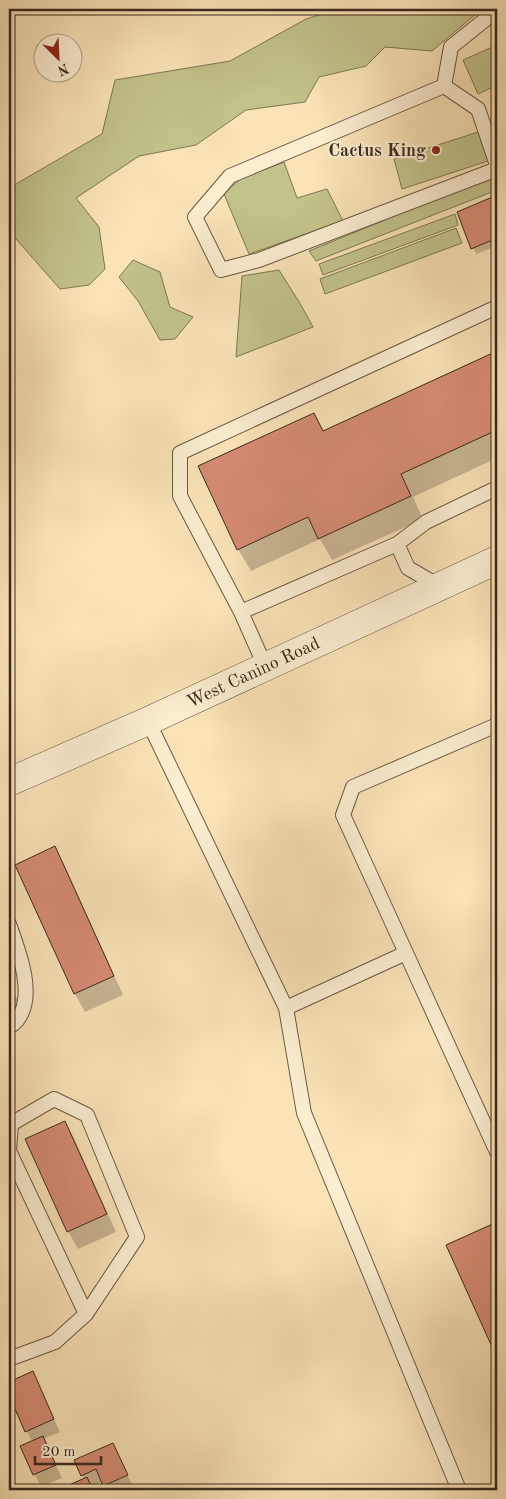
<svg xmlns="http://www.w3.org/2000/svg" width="506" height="1499" font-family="'Old Standard TT',serif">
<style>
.green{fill:#c2c28b;stroke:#7e7654}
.shadow{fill:#0003}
.building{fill:#d68b74;stroke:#3a291c}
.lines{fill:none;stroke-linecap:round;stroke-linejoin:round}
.service-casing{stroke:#6a5843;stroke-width:16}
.tertiary-casing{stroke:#6a5843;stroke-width:29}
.service{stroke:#fbedd0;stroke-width:14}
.tertiary{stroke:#fbedd0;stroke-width:28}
.poi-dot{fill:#8f2418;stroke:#fbedd0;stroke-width:2}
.labels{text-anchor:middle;stroke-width:4.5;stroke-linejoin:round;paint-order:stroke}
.poi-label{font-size:18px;font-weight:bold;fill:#3a291c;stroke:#fbedd0;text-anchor:end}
.street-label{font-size:18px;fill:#3a291c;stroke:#fbedd0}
</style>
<rect width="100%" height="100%" fill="#f9e3b7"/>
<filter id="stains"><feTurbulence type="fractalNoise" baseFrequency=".004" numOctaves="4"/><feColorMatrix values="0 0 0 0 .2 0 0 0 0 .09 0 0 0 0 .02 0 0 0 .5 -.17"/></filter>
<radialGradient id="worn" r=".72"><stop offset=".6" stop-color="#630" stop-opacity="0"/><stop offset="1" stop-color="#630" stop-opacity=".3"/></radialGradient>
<!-- green -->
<path class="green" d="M 338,9 L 482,9 L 432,51 L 385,47 L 366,66 L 319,77 L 305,102 L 246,110 L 196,145 L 139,156 L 76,198 L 99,227 L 105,269 L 89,285 L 60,289 L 9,231 L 9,188 L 102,134 L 115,80 L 230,61 L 306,19 Z
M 497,45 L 497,85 L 478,94 L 463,60 Z
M 478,132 L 488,161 L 402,189 L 394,159 Z
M 284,162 L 297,198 L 327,189 L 343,221 L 249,254 L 224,194 L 240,179 Z
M 497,176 L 497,190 L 316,261 L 309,251 L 473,184 Z
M 455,214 L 458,225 L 323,275 L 319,264 Z
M 456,228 L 462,243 L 325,294 L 320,279 Z
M 133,260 L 160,272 L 170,307 L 193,317 L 175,339 L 160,340 L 138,301 L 119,277 Z
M 279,270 L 301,305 L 313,327 L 236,357 L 242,276 Z"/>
<!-- shadow -->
<path class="shadow" d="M 497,197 L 497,246 L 476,254 L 458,212 Z
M 497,353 L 497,458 L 413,497 L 423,519 L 332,560 L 320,539 L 251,571 L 238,549 L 314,414 L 324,432 Z
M 55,848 L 65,866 L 123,995 L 85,1012 L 75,994 Z
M 9,981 L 21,1008 L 9,1014 Z
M 65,1122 L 75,1140 L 116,1232 L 78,1249 L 68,1231 Z
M 497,1223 L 497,1355 L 448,1246 Z
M 32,1373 L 60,1432 L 43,1439 L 62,1478 L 41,1487 L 21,1447 L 32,1442 L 9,1392 L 9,1383 Z
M 112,1444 L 134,1488 L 129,1490 L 107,1490 L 103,1481 L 91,1487 L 93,1490 L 61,1490 L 85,1480 L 82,1475 Z"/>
<!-- building -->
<path class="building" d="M 497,195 L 497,238 L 471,249 L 457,212 Z
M 497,351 L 497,430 L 401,474 L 411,496 L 318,539 L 308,517 L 237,550 L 198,466 L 314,413 L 323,431 Z
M 55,846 L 114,976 L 74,994 L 15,865 Z
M 65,1121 L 107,1214 L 67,1232 L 25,1139 Z
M 497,1222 L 497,1358 L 446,1245 Z
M 33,1371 L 54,1419 L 25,1432 L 9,1395 L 9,1382 Z
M 43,1436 L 56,1465 L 33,1475 L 20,1446 Z
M 113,1443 L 128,1475 L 103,1486 L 96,1469 L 81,1476 L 74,1460 Z
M 87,1477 L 93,1490 L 58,1490 Z"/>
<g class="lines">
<!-- service casing -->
<g class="service-casing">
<path id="service" d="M 444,86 L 451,47 L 492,14 L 497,13
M 497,165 L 478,109 L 444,86 L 230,176 L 195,217 L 221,270 L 259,260 L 497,169
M 397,544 L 426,522 L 497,488
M 241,612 L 180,496 L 180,453 L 497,307
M 265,666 L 241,612 L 397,544 L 408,568 L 439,586
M 148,721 L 286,1008 L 304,1113 L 459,1490
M 9,924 C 18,950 36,994 18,1019 C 16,1022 12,1025 9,1027
M 406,953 L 343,815 L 353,787 L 497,725
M 286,1008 L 406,953 L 497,1152
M 9,1359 L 55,1342 L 86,1314 L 137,1237 L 87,1115 L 54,1099 L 11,1124 L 9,1151 L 86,1314"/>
</g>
<!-- tertiary casing -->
<g class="tertiary-casing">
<path id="tertiary" d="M 9,782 L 148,721 L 497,560"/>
</g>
<!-- service -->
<use href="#service" class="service"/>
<!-- tertiary -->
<use href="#tertiary" class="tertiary"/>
</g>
<!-- markers -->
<circle class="poi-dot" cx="436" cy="150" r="5"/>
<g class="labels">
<!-- poi labels -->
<g class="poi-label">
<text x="426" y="156">Cactus King</text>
</g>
<!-- street labels -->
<g class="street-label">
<text transform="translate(253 672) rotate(-25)" y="6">West Canino Road</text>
</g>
</g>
<!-- margin -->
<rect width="506" height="1499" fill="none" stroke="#f9e3b7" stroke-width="30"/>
<rect x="10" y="10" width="486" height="1479" fill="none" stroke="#3a291c" stroke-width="2.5"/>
<rect x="15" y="15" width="476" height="1469" fill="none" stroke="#3a291c"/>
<!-- north arrow -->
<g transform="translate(58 58) rotate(156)"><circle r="24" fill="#fbedd0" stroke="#ae9f88"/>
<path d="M0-4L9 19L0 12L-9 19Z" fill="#8f2418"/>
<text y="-8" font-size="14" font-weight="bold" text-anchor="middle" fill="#3a291c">N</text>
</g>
<!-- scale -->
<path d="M35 1456v8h66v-8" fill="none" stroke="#3a291c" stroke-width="2.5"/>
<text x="42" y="1456" font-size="15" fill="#3a291c" stroke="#fbedd0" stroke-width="4" paint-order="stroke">20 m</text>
<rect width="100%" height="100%" filter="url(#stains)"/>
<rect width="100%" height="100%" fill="url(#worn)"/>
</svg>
